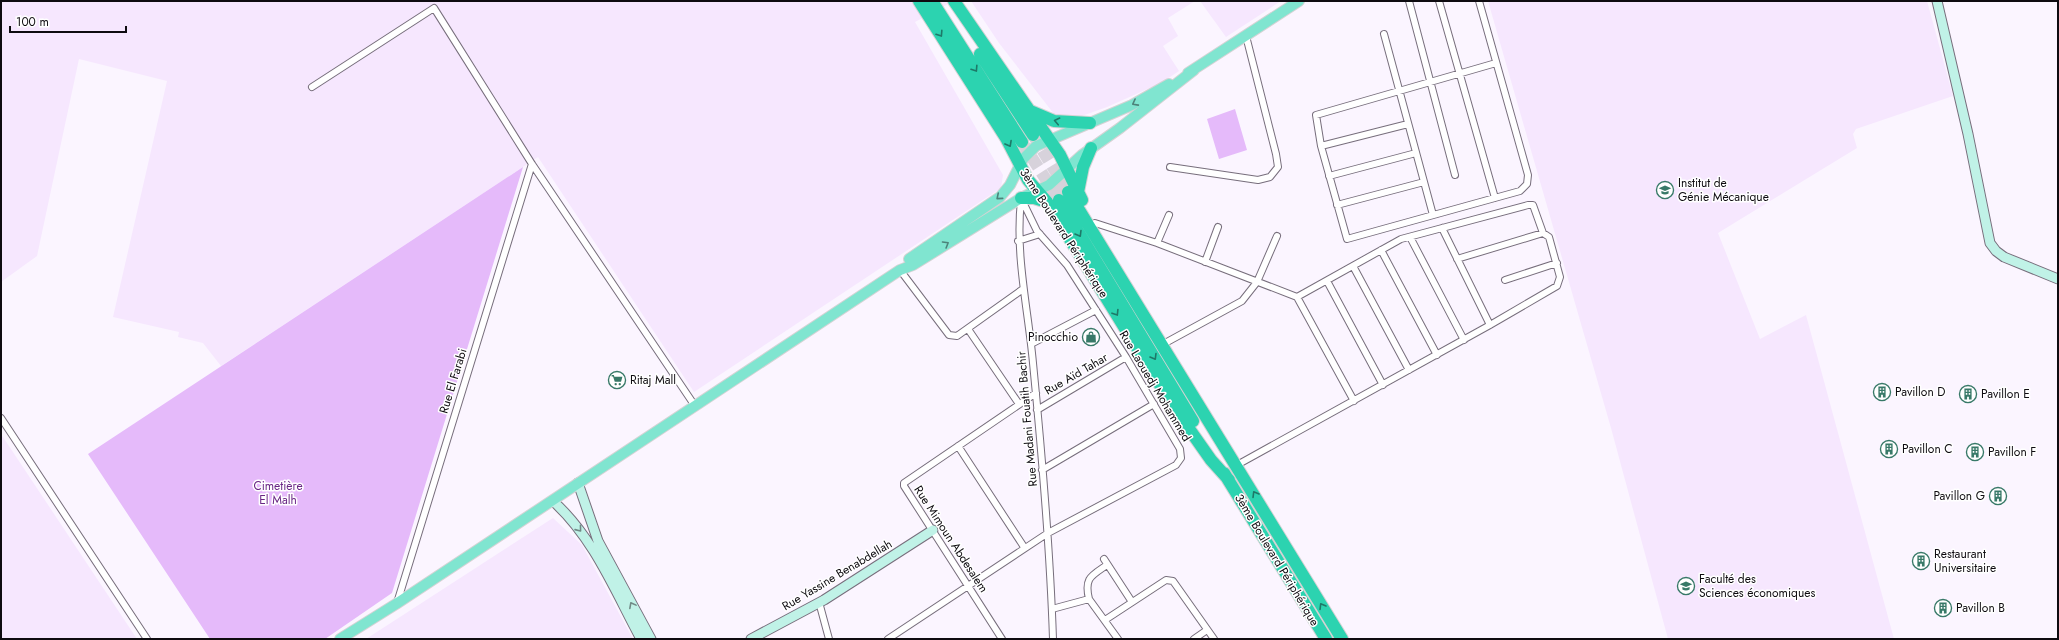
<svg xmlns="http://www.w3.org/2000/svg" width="2059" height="640" font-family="Jost,sans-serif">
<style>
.built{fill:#f6e7fe}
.green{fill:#e5bafa}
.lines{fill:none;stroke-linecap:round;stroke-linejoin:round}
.highway-tunnel{stroke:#d7d2db;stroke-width:12;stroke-dasharray:12 6;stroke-linecap:butt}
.street-casing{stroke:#776e7c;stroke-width:8}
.secondary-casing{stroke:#776e7c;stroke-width:11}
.primary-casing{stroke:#d4d3d4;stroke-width:12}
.highway-casing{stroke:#d4d3d4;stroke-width:14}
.street{stroke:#fff;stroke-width:6}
.secondary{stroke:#c0f2e7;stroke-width:9}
.primary{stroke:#80e5d0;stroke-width:10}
.highway{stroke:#2cd3b0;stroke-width:12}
.oneway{stroke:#1e7968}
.oneway2{stroke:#4d837a}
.oneway3{stroke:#708a86}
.labels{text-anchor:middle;stroke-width:3;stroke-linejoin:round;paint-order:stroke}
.poi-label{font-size:12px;fill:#0e0b10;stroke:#fff;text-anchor:start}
.street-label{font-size:12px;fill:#0e0b10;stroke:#fff}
.park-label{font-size:12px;fill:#692685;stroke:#fff}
</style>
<rect width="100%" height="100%" fill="#fbf5ff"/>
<!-- built -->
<path class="built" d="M 1,1 L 954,1 L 915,22 L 1003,175 L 1001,188 L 694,392 L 538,157 L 221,366 L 203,343 L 178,337 L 179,332 L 113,317 L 167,81 L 79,59 L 37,256 L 1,282 Z
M 971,1 L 1195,1 L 1168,18 L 1178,36 L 1163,46 L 1179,71 L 1161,83 L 1107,107 L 1079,117 L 1063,117 L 1054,114 L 999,43 Z
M 1200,1 L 1281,1 L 1226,37 Z
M 1488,1 L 1927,1 L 1953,96 L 1856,129 L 1853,134 L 1857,148 L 1718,233 L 1760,339 L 1806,315 L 1894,639 L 1668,639 L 1611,428 Z
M 1,434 L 137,639 L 1,639 Z
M 553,518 L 582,545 L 633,639 L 366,639 Z"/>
<!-- green -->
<path class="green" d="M 1235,109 L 1247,150 L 1219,159 L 1207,119 Z
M 523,167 L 392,593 L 325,639 L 210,639 L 88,454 Z"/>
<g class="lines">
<!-- highway-tunnel -->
<path class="highway-tunnel" d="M 1033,135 L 1068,192
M 1022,142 L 1059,200"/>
<!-- street casing -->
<g class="street-casing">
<path id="street" d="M 1409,1 L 1455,175
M 1439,1 L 1495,198
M 1479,1 L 1528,175 L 1527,184 L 1520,191 L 1347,239 L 1321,146 L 1316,115 L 1496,63
M 1384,34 L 1433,215
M 312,87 L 434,8 L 532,164 L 695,406
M 1321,146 L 1408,124
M 1170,167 L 1258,180 L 1270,177 L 1278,167 L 1276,154 L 1246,36
M 1329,176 L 1416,153
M 1021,200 C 1015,255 1028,308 1033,363 C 1042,455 1050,547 1053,639
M 1337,205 L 1424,182
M 1095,223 L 1157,243 L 1297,297 L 1401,239 L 1528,205 L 1533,205 L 1543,233
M 1442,228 L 1490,325
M 1410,237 L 1464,340
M 1018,241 L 1040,234
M 1157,243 L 1169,215
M 1381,250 L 1437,355
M 1205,262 L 1218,227
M 1353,266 L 1409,370
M 900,270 L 949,335 L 957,336 L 1023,289
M 1505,280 L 1557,263
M 1327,281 L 1383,385
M 1297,297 L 1354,401
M 968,329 L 1019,404
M 1167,342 L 1242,301 L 1257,282 L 1277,236
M 1031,344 L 1096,310
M 1037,410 L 1126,357
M 1,418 L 147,639
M 958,446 L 1024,547
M 1237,465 L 1490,325 L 1557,286 L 1560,277 L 1549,237 L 1543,233 L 1457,259
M 1042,470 L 1154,404
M 1104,559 L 1132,602
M 1089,599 L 1118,639
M 819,602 L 829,639
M 397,603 L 532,164
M 1052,609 L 1089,599 C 1084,578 1091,576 1107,565
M 1105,620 L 1166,580 L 1173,581 L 1214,639
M 888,639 L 1048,533 L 1176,465 L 1181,458 L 1180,449 L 1126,357 L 1067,265 L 1037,231 L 1021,198
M 1002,639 L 904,486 L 904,483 L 1036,393
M 1194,639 L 1207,630"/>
</g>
<!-- secondary casing -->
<g class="secondary-casing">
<path id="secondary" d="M 1937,1 L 1968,134 L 1990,243 L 1996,251 L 2004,257 L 2058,279
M 578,483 L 598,541 L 651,639
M 553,501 C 594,538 615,591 641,639
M 751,639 L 824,600 L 933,530"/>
</g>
<!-- primary casing -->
<g class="primary-casing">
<path id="primary" d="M 1188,73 L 1299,1
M 909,259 L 1000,197 L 1010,185 L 1023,159 L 1036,146 L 1132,105 L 1169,84
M 340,639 L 396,604 L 900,270 L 913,265 L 1021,198 L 1049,185 L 1082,155 L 1120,128 L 1194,70"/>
</g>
<!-- highway casing -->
<g class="highway-casing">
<path id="highway" d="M 919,1 L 1006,138 L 1028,180 L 1047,202 L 1173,406 L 1211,460 L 1229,480
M 932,1 L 1022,142
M 954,1 L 1060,155 L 1082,200
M 980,54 L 1033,135
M 1028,110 L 1054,121 L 1090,123
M 1068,192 L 1342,639
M 1078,192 L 1083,167 L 1091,148
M 1021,198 L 1034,198 L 1047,202
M 1059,200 L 1193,421
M 1224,473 L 1326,639"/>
</g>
<!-- street -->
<use href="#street" class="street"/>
<!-- secondary -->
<use href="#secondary" class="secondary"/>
<!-- primary -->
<use href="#primary" class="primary"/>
<!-- highway -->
<use href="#highway" class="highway"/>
</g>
<!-- one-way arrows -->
<defs><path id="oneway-chevron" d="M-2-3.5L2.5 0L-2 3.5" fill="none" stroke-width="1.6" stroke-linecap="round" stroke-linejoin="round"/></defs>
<g class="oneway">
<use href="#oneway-chevron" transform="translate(940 34) rotate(57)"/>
<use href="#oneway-chevron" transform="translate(975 69) rotate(57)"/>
<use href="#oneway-chevron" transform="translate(1057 121) rotate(-168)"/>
<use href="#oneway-chevron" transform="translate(1009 144) rotate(61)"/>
<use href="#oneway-chevron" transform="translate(1079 234) rotate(59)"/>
<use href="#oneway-chevron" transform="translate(1116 313) rotate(58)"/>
<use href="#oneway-chevron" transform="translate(1154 357) rotate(59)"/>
<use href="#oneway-chevron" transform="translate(1255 494) rotate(-121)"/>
<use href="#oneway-chevron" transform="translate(1322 606) rotate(-121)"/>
</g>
<g class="oneway2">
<use href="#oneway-chevron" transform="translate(1135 103) rotate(152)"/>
<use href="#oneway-chevron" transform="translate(999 197) rotate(140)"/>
<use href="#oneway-chevron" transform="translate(946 244) rotate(-31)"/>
</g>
<g class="oneway3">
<use href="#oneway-chevron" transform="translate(579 529) rotate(51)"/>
<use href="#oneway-chevron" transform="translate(632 605) rotate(-118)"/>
</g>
<!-- icons -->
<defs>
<g id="university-ring" transform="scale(0.9)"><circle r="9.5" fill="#fff" stroke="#387968" stroke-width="1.5"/><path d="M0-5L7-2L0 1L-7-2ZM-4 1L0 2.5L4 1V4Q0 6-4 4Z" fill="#387968"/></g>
<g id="shop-ring" transform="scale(0.9)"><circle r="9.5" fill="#fff" stroke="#387968" stroke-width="1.5"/><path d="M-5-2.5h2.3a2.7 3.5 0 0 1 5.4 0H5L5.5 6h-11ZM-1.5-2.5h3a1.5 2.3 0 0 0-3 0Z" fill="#387968"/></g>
<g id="supermarket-ring" transform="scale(0.9)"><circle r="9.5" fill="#fff" stroke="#387968" stroke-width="1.5"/><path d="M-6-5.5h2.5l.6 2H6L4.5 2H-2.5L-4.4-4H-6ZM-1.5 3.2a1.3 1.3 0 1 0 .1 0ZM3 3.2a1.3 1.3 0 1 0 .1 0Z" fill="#387968"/></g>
<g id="building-ring" transform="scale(0.9)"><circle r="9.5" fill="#fff" stroke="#387968" stroke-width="1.5"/><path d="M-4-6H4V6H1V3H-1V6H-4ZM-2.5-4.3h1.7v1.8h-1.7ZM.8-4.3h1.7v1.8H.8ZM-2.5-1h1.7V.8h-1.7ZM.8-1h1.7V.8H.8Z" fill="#387968"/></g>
</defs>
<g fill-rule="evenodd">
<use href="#university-ring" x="1665" y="190"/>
<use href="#shop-ring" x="1091" y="337"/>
<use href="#supermarket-ring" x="617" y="380"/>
<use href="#building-ring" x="1882" y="392"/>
<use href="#building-ring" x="1968" y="394"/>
<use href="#building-ring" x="1889" y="449"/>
<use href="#building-ring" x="1975" y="452"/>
<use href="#building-ring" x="1998" y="496"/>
<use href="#building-ring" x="1921" y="561"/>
<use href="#university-ring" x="1686" y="586"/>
<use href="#building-ring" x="1943" y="608"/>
</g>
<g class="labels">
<!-- poi labels -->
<g class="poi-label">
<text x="1678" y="187">Institut de<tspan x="1678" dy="14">Génie Mécanique</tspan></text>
<text x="1078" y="341" text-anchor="end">Pinocchio</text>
<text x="630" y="384">Ritaj Mall</text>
<text x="1895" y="396">Pavillon D</text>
<text x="1981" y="398">Pavillon E</text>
<text x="1902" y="453">Pavillon C</text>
<text x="1988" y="456">Pavillon F</text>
<text x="1985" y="500" text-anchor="end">Pavillon G</text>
<text x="1934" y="558">Restaurant<tspan x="1934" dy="14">Universitaire</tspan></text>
<text x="1699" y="583">Faculté des<tspan x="1699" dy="14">Sciences économiques</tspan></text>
<text x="1956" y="612">Pavillon B</text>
</g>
<!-- street labels -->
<g class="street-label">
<text transform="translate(1064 233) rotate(57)" y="4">3ème Boulevard Périphérique</text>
<text transform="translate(1076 374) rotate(-30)" y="4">Rue Aïd Tahar</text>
<text transform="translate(453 381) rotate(-73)" y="4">Rue El Farabi</text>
<text transform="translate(1155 386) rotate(59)" y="4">Rue Laouedj Mohammed</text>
<text transform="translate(1027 419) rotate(-95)" y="4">Rue Madani Fouatih Bachir</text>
<text transform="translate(951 539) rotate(57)" y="4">Rue Mimoun Abdesalem</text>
<text transform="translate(1277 560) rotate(59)" y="4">3ème Boulevard Périphérique</text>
<text transform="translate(837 575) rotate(-31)" y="4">Rue Yassine Benabdellah</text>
</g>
<!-- park labels -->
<g class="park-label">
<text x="278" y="490">Cimetière<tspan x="278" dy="14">El Malh</tspan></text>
</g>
</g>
<!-- border -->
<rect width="2059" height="640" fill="none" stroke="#0e0b10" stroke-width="4"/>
<!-- scale -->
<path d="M10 26v6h116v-6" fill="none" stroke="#0e0b10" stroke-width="2"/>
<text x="16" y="26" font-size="12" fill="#0e0b10" stroke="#ffffff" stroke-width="3" paint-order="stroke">100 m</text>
</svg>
